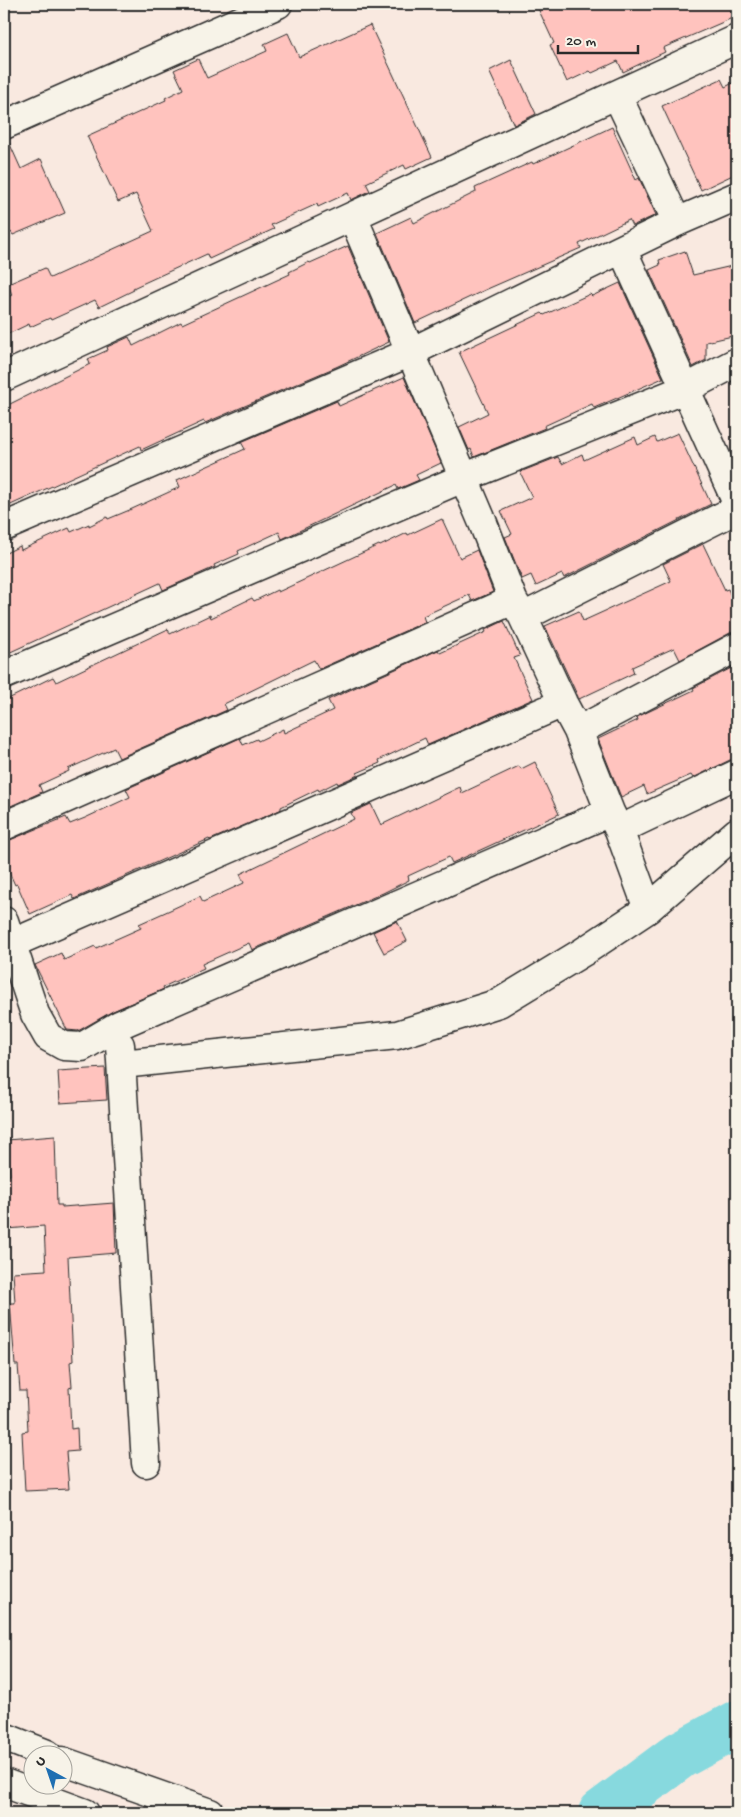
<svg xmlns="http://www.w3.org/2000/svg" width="741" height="1817" font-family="'Gochi Hand',sans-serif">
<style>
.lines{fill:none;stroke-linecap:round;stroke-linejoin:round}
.river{stroke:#87d9de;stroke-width:48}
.building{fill:#ffc3be;stroke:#2b2b2b}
.minor-casing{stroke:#2b2b2b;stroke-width:31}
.highway-casing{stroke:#2b2b2b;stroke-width:31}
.minor{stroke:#f7f3e8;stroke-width:28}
.highway{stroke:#f7f3e8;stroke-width:28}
</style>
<rect width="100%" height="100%" fill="#f9e9e0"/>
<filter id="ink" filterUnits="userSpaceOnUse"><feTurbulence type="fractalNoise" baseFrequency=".02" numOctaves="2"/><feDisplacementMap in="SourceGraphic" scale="10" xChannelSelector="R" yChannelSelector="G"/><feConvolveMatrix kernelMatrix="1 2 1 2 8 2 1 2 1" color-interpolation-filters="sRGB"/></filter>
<g filter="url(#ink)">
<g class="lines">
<!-- river -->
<path class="river" d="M 602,1813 L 680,1755 L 737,1724"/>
</g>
<!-- building -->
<path class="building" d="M 536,4 L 737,4 L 737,16 L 663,48 L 665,52 L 623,72 L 618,61 L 592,73 L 590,71 L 567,82 L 550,45 L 554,43 Z
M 370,25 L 432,157 L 406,169 L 404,165 L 366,183 L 370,191 L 351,200 L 348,193 L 318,207 L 317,204 L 271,225 L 274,229 L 209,259 L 207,254 L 133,288 L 134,290 L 99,307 L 95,300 L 51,320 L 50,318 L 30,327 L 29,324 L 4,336 L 4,299 L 12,295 L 8,284 L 45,268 L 50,278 L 153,231 L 136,194 L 118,202 L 87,136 L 166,100 L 165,98 L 183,89 L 174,70 L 198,59 L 207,78 L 267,51 L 264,44 L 288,33 L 299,57 Z
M 511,60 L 536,114 L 514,125 L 489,71 Z
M 721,79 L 725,87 L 737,81 L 737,173 L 701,190 L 662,106 Z
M 612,127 L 636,180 L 639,178 L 656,215 L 632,226 L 629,220 L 579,244 L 581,248 L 485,290 L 415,323 L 377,233 L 411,217 L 414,223 L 476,192 L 475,188 L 532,162 L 533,164 Z
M 4,140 L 8,140 L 21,169 L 41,159 L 65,213 L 13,235 L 11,232 L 4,235 Z
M 348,246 L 389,342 L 336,367 L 205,423 L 204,421 L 141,450 L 140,446 L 4,508 L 4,407 L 90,364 L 88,359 L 108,350 L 107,347 L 129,337 L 133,346 L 181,322 L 182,324 L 290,274 L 289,272 L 309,262 L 310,263 Z
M 685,251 L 693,275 L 732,266 L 737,290 L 737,335 L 706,342 L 706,360 L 693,367 L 649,270 L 660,265 L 659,260 Z
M 620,283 L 663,378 L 594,408 L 592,404 L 544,426 L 545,428 L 474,457 L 471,449 L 469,450 L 459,427 L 488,413 L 459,352 L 542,313 L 544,315 L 590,294 L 592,296 Z
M 404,377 L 441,463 L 416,475 L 419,480 L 398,489 L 396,485 L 282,539 L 279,532 L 238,551 L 239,554 L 214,565 L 215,567 L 163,590 L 160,583 L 4,655 L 4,554 L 20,546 L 21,550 L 69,528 L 71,532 L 89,524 L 89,526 L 107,517 L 108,519 L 132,509 L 180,487 L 177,480 L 245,449 L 241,442 L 337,401 L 339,406 Z
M 678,433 L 711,504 L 564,578 L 562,574 L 536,586 L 531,575 L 522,579 L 505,537 L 512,534 L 501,511 L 532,497 L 520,472 L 558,457 L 562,464 L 582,454 L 584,460 L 635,437 L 638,445 L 655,437 L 657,442 Z
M 442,519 L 460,558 L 477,550 L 493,592 L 472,601 L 469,595 L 423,616 L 425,622 L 319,669 L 314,660 L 224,704 L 227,710 L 119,758 L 114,748 L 68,769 L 69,771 L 39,785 L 42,792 L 4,809 L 4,701 L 53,677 L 56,682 L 168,629 L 170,634 L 210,615 L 211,618 L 252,598 L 254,601 L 277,590 L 278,592 L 379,545 L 380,546 L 407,533 L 408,535 Z
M 703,544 L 725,590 L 728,589 L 737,610 L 737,631 L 730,633 L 680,660 L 674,648 L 632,667 L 634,673 L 579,699 L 545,626 L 579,611 L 583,621 L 671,581 L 663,564 Z
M 504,621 L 520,656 L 514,658 L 533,699 L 428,745 L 425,738 L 379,760 L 380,763 L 357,773 L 358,775 L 338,784 L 337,782 L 319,791 L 318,789 L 281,807 L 281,809 L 280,810 L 210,840 L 209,839 L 74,899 L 72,895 L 30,914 L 17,884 L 15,885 L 4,861 L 4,841 L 10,840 L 66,817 L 70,824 L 85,818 L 130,797 L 126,789 L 240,738 L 243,745 L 257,739 L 258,741 L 283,729 L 284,733 L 333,710 L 328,700 L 332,698 L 438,650 L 440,653 L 486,632 L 485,630 Z
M 737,665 L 737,759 L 730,760 L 693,778 L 691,775 L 647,794 L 644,786 L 621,797 L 598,739 L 638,720 L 637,717 L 694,690 L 693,688 Z
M 535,762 L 559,814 L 452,863 L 449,857 L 408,876 L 409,880 L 383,893 L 252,950 L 249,943 L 202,964 L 204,968 L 163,987 L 164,989 L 113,1011 L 78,1031 L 67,1030 L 35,965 L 61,953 L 64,960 L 95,946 L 96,948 L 141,928 L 139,924 L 170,910 L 200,896 L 203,902 L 244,883 L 240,874 L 354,819 L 351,813 L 371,804 L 381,825 L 460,787 L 462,793 L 519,766 L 521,769 Z
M 397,921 L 407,941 L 384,953 L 373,932 Z
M 105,1068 L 107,1100 L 60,1103 L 58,1071 Z
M 55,1136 L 57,1205 L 62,1205 L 62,1207 L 114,1203 L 116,1253 L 68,1257 L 73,1361 L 70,1362 L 72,1387 L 69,1388 L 71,1429 L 77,1428 L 78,1451 L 66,1452 L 69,1489 L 25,1491 L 22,1432 L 28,1431 L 26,1391 L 20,1391 L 18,1365 L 15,1365 L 10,1303 L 15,1303 L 13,1272 L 46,1270 L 44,1226 L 7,1229 L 4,1176 L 10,1175 L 7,1140 Z"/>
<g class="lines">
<!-- minor casing -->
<g class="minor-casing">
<path id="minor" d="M 617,95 L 677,222
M 4,125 L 278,4
M 622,249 L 737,503
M 4,377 L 737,39
M 4,527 L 411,352 L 677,222 L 737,196
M 523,617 L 737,509
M 4,675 L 463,478 L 685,389 L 737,362
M 578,731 L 737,647
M 610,812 L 619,830 L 648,909 L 737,832
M 4,826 L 513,600
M 619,830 L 737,774
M 4,921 L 35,1014 L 48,1037 L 64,1046 L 82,1047 L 119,1025 L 610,812 L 578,731 L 563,703 L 523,617 L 513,600 L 483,523 L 353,217
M 4,947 L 563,703
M 120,1045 L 146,1463
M 122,1064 L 397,1035 L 499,1003 L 583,952 L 648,909"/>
</g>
<!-- highway casing -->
<g class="highway-casing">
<path id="highway" d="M 4,1737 L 47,1754
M 62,1761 L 210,1813
M 4,1783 L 85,1813"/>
</g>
<!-- minor -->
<use href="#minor" class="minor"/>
<!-- highway -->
<use href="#highway" class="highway"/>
</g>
</g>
<!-- margin -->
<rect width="741" height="1817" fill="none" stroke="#f7f3e8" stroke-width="20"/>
<rect x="10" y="10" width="721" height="1797" fill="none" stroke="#2b2b2b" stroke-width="2" filter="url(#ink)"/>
<!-- north arrow -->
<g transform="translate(48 1770) rotate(320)"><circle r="24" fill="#f7f3e8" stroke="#a5a39c"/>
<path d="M0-4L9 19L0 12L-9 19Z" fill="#1f6fb2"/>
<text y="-8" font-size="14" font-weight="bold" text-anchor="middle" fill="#2b2b2b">U</text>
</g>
<!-- scale -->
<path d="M558 45v8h80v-8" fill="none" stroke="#2b2b2b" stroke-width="2.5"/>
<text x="566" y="45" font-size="15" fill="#2b2b2b" stroke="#f7f3e8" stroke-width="4" paint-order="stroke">20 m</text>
</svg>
